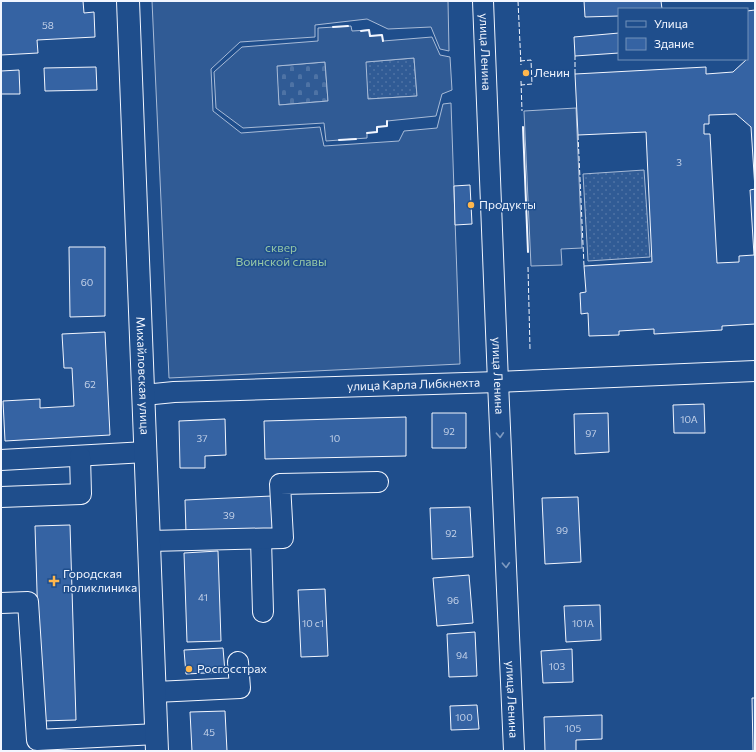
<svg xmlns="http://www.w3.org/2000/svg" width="756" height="752" font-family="Commissioner,sans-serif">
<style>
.grass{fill:url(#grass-dots);stroke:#a8bbd7}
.cemetery{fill:url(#cemetery-stones);stroke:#a8bbd7}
.built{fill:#305b95;stroke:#a8bbd7;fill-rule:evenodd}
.building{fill:#3563a3;stroke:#f2f6ff;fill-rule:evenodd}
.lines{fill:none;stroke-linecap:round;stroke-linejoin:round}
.minor-casing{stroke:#f2f6ff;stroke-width:22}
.major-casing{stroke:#f2f6ff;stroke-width:24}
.minor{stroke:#1f4e8c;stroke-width:20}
.major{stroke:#1f4e8c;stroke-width:22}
.fence{stroke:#f2f6ff;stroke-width:1;stroke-dasharray:5 2;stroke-linecap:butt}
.wall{stroke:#f2f6ff;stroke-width:2}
.oneway{stroke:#7e9ac0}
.poi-dot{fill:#ffb74d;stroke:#1f4e8c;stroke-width:1.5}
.labels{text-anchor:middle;stroke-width:3;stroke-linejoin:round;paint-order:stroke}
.number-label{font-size:10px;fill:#c3d1e8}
.street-label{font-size:12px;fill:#f2f6ff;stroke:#1f4e8c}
.poi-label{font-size:12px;fill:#f2f6ff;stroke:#1f4e8c;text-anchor:start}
.park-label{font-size:12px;fill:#97c8a6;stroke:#1f4e8c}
</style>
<defs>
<pattern id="grass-dots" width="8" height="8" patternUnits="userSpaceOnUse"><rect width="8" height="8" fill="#305b95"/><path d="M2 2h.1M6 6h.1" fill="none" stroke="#4e73a5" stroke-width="1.8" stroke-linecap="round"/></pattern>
<pattern id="cemetery-stones" width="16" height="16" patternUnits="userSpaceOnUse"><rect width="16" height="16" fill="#305b95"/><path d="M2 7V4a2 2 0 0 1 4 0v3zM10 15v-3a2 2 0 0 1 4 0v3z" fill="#4e73a5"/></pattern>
</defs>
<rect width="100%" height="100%" fill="#1f4e8c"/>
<!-- grass -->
<path class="grass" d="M 414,58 L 417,96 L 368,99 L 365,62 Z
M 644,170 L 650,257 L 588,261 L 583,174 Z"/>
<!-- cemetery -->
<path class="cemetery" d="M 325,62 L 328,101 L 279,105 L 276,66 Z"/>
<!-- built -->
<path class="built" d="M 152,1 L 448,1 L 449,51 L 440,49 L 431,27 L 388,29 L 367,19 L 315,25 L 315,37 L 240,42 L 211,69 L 213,111 L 241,133 L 320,127 L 324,146 L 399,141 L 404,131 L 437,128 L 443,104 L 451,103 L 460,364 L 169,378 Z
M 351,26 L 352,31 L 369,30 L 370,36 L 382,35 L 383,41 L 432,37 L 440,55 L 450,57 L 452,90 L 442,94 L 436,116 L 387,121 L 387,126 L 377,127 L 377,132 L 367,133 L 367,138 L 326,141 L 324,123 L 243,128 L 216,108 L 214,72 L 242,47 L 318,41 L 318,28 ZM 414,58 L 417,96 L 368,99 L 366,62 ZM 325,62 L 328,101 L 279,105 L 277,66 Z
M 576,108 L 582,248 L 561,249 L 562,265 L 531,266 L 524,111 Z"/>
<!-- building -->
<path class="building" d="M 1,1 L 83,1 L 84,13 L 94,12 L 95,37 L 37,40 L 38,53 L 1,55 Z
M 584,1 L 661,1 L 662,9 L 619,9 L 619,16 L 585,17 Z
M 755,10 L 755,324 L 722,326 L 722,330 L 654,334 L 654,329 L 619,331 L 619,335 L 589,336 L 588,313 L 581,314 L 580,293 L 586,292 L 584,266 L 652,262 L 646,132 L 578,135 L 575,74 L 706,67 L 706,74 L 733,72 L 747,59 L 747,11 ZM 736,114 L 751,127 L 755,189 L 750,190 L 754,255 L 739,256 L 739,262 L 717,263 L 710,134 L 704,134 L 704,124 L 709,124 L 709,115 Z
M 619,33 L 619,53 L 575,56 L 574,37 Z
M 96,67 L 97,90 L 45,91 L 44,68 Z
M 19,70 L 20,94 L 1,94 L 1,71 Z
M 470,185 L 472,224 L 455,225 L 454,186 Z
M 69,247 L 105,247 L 105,316 L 70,317 Z
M 105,332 L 110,435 L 5,441 L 3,401 L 40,399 L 40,408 L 74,406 L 72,368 L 64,368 L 62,334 Z
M 704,404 L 705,433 L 674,433 L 673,405 Z
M 432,413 L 466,413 L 466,448 L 432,448 Z
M 608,413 L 609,452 L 575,454 L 574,414 Z
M 406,417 L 406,456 L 265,459 L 264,421 Z
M 225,419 L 226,455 L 205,456 L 205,468 L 180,468 L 179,421 Z
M 272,496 L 274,529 L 186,533 L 185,500 Z
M 578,497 L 581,562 L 545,564 L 542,498 Z
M 470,507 L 473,557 L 432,559 L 430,508 Z
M 70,525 L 76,720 L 41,721 L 35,526 Z
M 218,551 L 221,641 L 187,642 L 184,553 Z
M 469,575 L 473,623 L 437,626 L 433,578 Z
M 325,589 L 328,656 L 301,657 L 298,590 Z
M 600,605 L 601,640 L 566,642 L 564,606 Z
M 475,632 L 477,676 L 449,677 L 447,634 Z
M 223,648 L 225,672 L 186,674 L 184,650 Z
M 572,649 L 573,682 L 543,683 L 541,651 Z
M 752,698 L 755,698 L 755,751 L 753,751 Z
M 477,705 L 479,729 L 451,730 L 450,706 Z
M 225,711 L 227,751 L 192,751 L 190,712 Z
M 602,715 L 602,739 L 576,740 L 576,751 L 545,751 L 544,717 Z"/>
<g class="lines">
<!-- minor casing -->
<g class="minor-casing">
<g id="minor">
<path id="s1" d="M 483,1 L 498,382 L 514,751"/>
<path id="s2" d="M 144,395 L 174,392 L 498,382 L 755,371"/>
<path d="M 1,460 L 146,452"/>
<path d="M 1,497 L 81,494 L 80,456"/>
<path d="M 261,539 L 263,612"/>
<path d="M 149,541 L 283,538 L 280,484 L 378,482"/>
<path d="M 1,603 L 28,602 L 37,740 L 157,734"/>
<path d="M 155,692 L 240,688 L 238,662"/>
</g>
</g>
<!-- major casing -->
<g class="major-casing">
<g id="major">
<path id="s3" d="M 128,1 L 157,751"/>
</g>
</g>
<!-- minor -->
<use href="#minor" class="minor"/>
<!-- major -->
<use href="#major" class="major"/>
<!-- fence -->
<path class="fence" d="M 518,1 L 521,65
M 520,61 L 531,60 L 532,84 L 521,85
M 575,74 L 575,56
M 521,81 L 522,111
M 578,135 L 584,266
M 528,267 L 530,349"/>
<!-- wall -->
<path class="wall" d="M 333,27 L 348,26
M 361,31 L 369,30 L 370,36 L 382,35 L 383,41
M 523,127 L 528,252
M 367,133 L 377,132 L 377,127 L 387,126 L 387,121
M 339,140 L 356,139"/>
</g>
<!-- one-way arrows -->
<defs><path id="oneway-chevron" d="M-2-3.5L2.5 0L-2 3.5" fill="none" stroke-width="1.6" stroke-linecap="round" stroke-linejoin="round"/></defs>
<g class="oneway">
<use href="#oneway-chevron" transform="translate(500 435) rotate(87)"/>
<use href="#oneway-chevron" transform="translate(506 565) rotate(87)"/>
</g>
<!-- markers -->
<g class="poi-dot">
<circle cx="526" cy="73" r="4"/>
<circle cx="471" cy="205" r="4"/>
<path d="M52 575h4v4h4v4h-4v4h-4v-4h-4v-4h4z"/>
<circle cx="189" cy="669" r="4"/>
</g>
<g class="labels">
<!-- number labels -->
<g class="number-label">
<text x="48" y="29">58</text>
<text x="679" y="166">3</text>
<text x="87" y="286">60</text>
<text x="90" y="388">62</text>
<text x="689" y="423">10А</text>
<text x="449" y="435">92</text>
<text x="591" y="437">97</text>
<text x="202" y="442">37</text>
<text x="335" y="442">10</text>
<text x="229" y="519">39</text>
<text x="562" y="534">99</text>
<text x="451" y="537">92</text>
<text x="203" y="601">41</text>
<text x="453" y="604">96</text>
<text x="313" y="627">10 с1</text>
<text x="583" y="627">101А</text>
<text x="462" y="659">94</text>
<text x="557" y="670">103</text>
<text x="464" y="721">100</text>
<text x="573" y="732">105</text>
<text x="209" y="736">45</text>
</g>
<!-- street labels -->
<g class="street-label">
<text dy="4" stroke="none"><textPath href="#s1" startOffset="51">улица Ленина</textPath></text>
<text dy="4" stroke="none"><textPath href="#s3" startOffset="375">Михайловская улица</textPath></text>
<text dy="4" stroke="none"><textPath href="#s1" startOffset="375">улица Ленина</textPath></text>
<text dy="4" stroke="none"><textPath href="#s2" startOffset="270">улица Карла Либкнехта</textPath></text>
<text dy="4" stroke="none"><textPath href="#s1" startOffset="699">улица Ленина</textPath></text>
</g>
<!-- poi labels -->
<g class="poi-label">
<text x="534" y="77">Ленин</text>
<text x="479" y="209">Продукты</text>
<text x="63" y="578">Городская<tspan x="63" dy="14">поликлиника</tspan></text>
<text x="197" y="673">Росгосстрах</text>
</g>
<!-- park labels -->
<g class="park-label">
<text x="281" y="252">сквер<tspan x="281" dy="14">Воинской славы</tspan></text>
</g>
</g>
<!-- border -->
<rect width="756" height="752" fill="none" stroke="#f2f6ff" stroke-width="4"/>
<!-- legend -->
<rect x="618" y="8" width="130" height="52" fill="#1f4e8c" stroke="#7391ba"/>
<rect x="626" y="21" width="20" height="6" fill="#1f4e8c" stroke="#7391ba"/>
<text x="654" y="28" font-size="12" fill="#f2f6ff">Улица</text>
<rect x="626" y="38" width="20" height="12" fill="#3563a3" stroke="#7391ba"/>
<text x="654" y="48" font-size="12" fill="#f2f6ff">Здание</text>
</svg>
